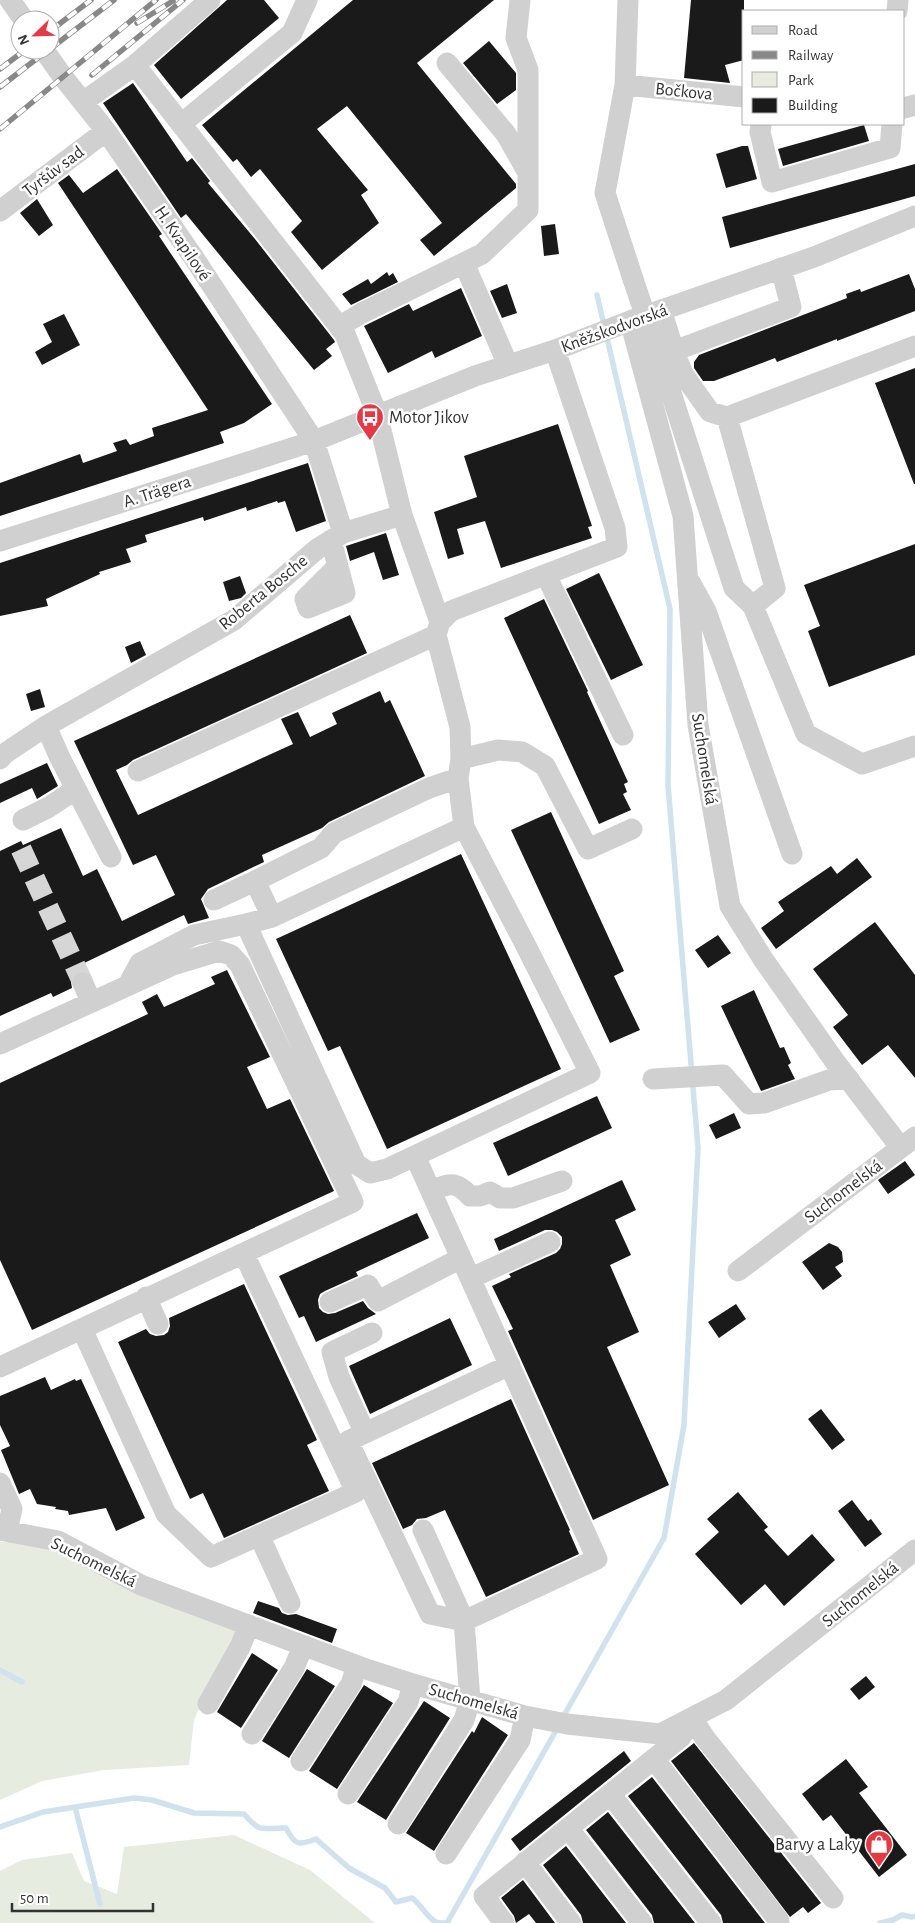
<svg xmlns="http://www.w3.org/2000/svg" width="915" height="1923" font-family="'Alegreya Sans',sans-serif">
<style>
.green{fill:#e6ecdf}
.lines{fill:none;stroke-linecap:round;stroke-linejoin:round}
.stream{stroke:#cfe2ee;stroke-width:5.5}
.building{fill:#1a1a1a}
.minor-tunnel{stroke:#d6d6d6;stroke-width:21;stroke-dasharray:21 11;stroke-linecap:butt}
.minor{stroke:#d0d0d0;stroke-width:21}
.rail-casing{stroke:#888;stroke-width:5.5}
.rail{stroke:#fff;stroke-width:4;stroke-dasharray:11;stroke-linecap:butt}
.minor-bridge{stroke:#d0d0d0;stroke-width:21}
.labels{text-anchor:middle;stroke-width:5;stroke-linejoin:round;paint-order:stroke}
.street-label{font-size:18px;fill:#333;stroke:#fff}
.poi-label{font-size:18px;fill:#333;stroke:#fff;text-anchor:start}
</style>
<rect width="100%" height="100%" fill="#fff"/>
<!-- green -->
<path class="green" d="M 0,1542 L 37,1542 L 238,1631 L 207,1691 L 194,1720 L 189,1765 L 104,1770 L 42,1781 L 0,1800 Z
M 234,1835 L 310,1870 L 375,1923 L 0,1923 L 0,1871 L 22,1860 L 72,1853 L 84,1881 L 117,1894 L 124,1847 Z"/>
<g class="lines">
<!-- stream -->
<path class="stream" d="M 0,1670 L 22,1682
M 562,1719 L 664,1538 L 684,1425 L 698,1148 L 668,785 L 670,609 L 597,295
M 75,1807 L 100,1904
M 0,1827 L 43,1812 L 134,1798 L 152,1800 L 194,1813 L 244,1814 C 262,1835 262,1827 286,1828 C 295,1845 298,1846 316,1839 L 349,1868 L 385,1888 L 396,1902 L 412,1898 C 421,1904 426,1917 436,1922 C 439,1923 445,1923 448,1923
M 447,1923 L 558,1727
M 880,1923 L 893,1920 L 902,1915 L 912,1917 L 915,1916"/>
</g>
<!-- building -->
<path class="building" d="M 227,0 L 264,0 L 279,18 L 181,99 L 154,65 Z
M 353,0 L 494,0 L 417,63 L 516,184 L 516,188 L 434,256 L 420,240 L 442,223 L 347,106 L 317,129 L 368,190 L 361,195 L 379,223 L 322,270 L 291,232 L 302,221 L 260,169 L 251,177 L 237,159 L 233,162 L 202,125 Z
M 691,0 L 744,0 L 744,60 L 725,65 L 730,83 L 684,78 Z
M 489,41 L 516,73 L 516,90 L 497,104 L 463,63 Z
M 133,83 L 187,162 L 192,158 L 210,181 L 208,183 L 255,239 L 334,340 L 335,342 L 326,349 L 332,356 L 314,370 L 186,214 L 181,218 L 103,103 Z
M 864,125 L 869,141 L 783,166 L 778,149 Z
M 742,146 L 748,146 L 757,179 L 726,188 L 716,154 Z
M 915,164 L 915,196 L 730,248 L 722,217 Z
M 117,169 L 162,234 L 159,236 L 272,404 L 244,423 L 220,432 L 224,443 L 0,516 L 0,483 L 80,454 L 83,463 L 117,451 L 113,443 L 126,439 L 130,445 L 154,436 L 152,428 L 208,410 L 58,183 L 69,175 L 83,193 Z
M 37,199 L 53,225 L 39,236 L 20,213 Z
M 555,224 L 559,254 L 544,256 L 541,226 Z
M 387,272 L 389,276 L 393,273 L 398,282 L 351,305 L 342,294 L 368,279 L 371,284 Z
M 909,274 L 915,289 L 915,311 L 837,341 L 837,339 L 777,362 L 775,358 L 714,381 L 703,381 L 694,368 L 694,362 L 699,355 L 847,298 L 846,294 L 860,289 L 861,292 Z
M 507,284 L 517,313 L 502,318 L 490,291 Z
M 461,288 L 482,336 L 435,358 L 432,351 L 388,373 L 364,326 L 409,304 L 413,311 Z
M 64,314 L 80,345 L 42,365 L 35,352 L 52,342 L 43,324 Z
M 915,368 L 915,484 L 914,484 L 875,383 Z
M 558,424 L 592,526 L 588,527 L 592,538 L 501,568 L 485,521 L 457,529 L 464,554 L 448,559 L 434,512 L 477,497 L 464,456 Z
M 308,463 L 326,521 L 296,532 L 285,501 L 278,503 L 277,501 L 247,511 L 246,507 L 204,521 L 203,517 L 145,535 L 147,542 L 126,549 L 131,562 L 99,572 L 100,574 L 46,599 L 48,606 L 0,616 L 0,563 Z
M 386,533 L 399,575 L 383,580 L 374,552 L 350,561 L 346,546 Z
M 915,544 L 915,655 L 829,687 L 808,631 L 820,626 L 804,585 Z
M 599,573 L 643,665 L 611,680 L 566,589 Z
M 240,576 L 246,593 L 241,598 L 229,601 L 223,582 Z
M 544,599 L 588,691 L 587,692 L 628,782 L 624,784 L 627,792 L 623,794 L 631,810 L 599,824 L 504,618 Z
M 350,615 L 367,653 L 133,760 L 127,765 L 116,770 L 138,815 L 293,744 L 281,719 L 298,712 L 310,737 L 337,724 L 332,713 L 380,691 L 385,703 L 390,700 L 425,776 L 329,822 L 322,828 L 262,855 L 264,862 L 208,889 L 201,899 L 209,918 L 188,924 L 184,915 L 78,966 L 81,971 L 73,976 L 71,982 L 72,988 L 53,997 L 51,993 L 0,1016 L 0,851 L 21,841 L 23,845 L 61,828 L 83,876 L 97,869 L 122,921 L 175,895 L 156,855 L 133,865 L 74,741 Z
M 140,641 L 146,655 L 131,663 L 125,647 Z
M 40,689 L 45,707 L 31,711 L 26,694 Z
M 47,763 L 58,786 L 37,799 L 32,788 L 0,803 L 0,784 Z
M 551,812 L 624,971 L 614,976 L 640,1030 L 610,1043 L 511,830 Z
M 461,854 L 561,1069 L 387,1149 L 340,1046 L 328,1051 L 276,939 Z
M 857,858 L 872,877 L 776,949 L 761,928 L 784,911 L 778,902 L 831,866 L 837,874 Z
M 875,922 L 915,975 L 915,1078 L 888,1045 L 862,1065 L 833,1027 L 848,1015 L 813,969 Z
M 718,935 L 731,953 L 708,968 L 695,950 Z
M 227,970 L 270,1057 L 247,1067 L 267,1109 L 290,1099 L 334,1191 L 32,1330 L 0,1260 L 0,1083 L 148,1014 L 142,1002 L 157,994 L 164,1007 L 215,984 L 211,977 Z
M 754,990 L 780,1048 L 784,1047 L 791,1063 L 788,1065 L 795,1079 L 761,1091 L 721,1006 Z
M 597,1096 L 612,1128 L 508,1176 L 493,1143 Z
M 734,1113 L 741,1128 L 716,1139 L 709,1125 Z
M 905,1161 L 915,1175 L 888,1194 L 878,1180 Z
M 622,1180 L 636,1210 L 615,1220 L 631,1255 L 610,1265 L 639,1332 L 607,1347 L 669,1485 L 593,1520 L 508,1331 L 513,1329 L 492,1286 L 511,1277 L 509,1274 L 556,1253 L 560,1249 L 562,1244 L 562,1237 L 557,1232 L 552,1230 L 545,1230 L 499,1251 L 494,1239 Z
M 417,1213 L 429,1238 L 356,1272 L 358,1276 L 325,1291 L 320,1294 L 318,1300 L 319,1308 L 323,1312 L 328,1314 L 335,1313 L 363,1301 L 368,1308 L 376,1314 L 316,1342 L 304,1316 L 299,1318 L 279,1276 Z
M 829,1243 L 838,1247 L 842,1252 L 843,1262 L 835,1267 L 842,1276 L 823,1290 L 802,1262 Z
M 244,1284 L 317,1440 L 307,1445 L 329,1491 L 224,1538 L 203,1493 L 190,1499 L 118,1342 L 146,1329 L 150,1334 L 156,1336 L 164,1335 L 168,1332 L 170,1326 L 169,1318 Z
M 736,1304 L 746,1319 L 719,1338 L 708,1322 Z
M 450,1318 L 472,1365 L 370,1414 L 349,1366 Z
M 45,1377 L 51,1390 L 75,1379 L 76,1381 L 81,1379 L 145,1518 L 116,1531 L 106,1508 L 69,1515 L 68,1511 L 55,1509 L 56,1507 L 37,1504 L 30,1489 L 19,1494 L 1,1450 L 10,1446 L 0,1425 L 0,1396 Z
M 511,1399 L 570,1530 L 569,1531 L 579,1554 L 486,1597 L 445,1510 L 426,1518 L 417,1519 L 412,1525 L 403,1529 L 372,1463 Z
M 821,1409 L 845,1440 L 832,1450 L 808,1419 Z
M 738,1492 L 768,1527 L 764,1530 L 788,1556 L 812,1534 L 835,1560 L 784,1606 L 765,1584 L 741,1605 L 695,1554 L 719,1532 L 707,1519 Z
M 852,1500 L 868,1521 L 871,1519 L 882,1534 L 865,1547 L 838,1511 Z
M 258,1601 L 279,1608 L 282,1613 L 288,1615 L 296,1614 L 337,1629 L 332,1643 L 253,1613 Z
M 252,1653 L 278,1670 L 241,1728 L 217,1712 Z
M 307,1669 L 335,1686 L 289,1758 L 262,1741 Z
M 866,1676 L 875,1687 L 859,1700 L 850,1689 Z
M 364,1685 L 393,1703 L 337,1789 L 309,1771 Z
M 424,1701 L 450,1718 L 386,1820 L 357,1802 Z
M 482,1717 L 508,1735 L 434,1851 L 406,1833 L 472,1731 L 474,1733 Z
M 694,1743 L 821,1903 L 808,1913 L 803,1907 L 790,1917 L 671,1761 Z
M 624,1751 L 631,1761 L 520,1851 L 511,1839 Z
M 846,1759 L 868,1787 L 859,1793 L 907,1855 L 879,1877 L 831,1815 L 823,1821 L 802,1794 Z
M 652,1777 L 765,1923 L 723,1923 L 721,1915 L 628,1796 Z
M 608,1812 L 695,1923 L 654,1923 L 652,1915 L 586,1830 Z
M 566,1846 L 626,1923 L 583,1923 L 581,1915 L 543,1865 Z
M 523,1880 L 555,1923 L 536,1923 L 529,1914 L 516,1923 L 514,1916 L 501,1898 Z"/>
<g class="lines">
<!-- minor-tunnel -->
<path class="minor-tunnel" d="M 21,849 L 83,983"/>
<!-- minor -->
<path class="minor" d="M 10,0 L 24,20
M 628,0 L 625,85 L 605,193 L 633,279
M 897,11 L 898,0
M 44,50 L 63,77 L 106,131 L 194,258 L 314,441 L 343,533
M 447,63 L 506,134 L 527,171
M 625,85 L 744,97
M 83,102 L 135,65 L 210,0
M 904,108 L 915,105
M 181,124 L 292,33 L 307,0
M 761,124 L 760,132 L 772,182 L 890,148 L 892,124
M 0,211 L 106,131
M 464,263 L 508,365
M 661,310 L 674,351 L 791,307 L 781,268
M 630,321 L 683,516 L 698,725 L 730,906 L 763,959 L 836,1063 L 901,1148
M 340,326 L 362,313 L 482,254 L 528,210 L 528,70 L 516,38 L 520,0
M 674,351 L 683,374 L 710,412 L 727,417 L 775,588 L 753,606
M 663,368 L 734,588 L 753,606 L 806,734 L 862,764 L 915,746
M 727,417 L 915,346
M 402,515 L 440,622
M 331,540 L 345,593 L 308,608 L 305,599 L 338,566
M 0,541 L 314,441 L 475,376 L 555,350 L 630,321 L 814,257 L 915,216
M 546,575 L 623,735
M 690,582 L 706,611 L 792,854
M 46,726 L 60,758 L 111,857
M 0,759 L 4,754 L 46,726 L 234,620 L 317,549 L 343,533 L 402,515 L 377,414 L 345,334 L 135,65
M 461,759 L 498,750 L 522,752 L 545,766 L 588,849 L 632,829
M 138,771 L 436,635
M 23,820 L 49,807 L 76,789
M 214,900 L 255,881
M 272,917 L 255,881 L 321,848 L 334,833 L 429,788 L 458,778 L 461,759 L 460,727 L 436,635 L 440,622 L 451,611 L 617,547 L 615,528 L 555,350
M 246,924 L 356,1164 L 370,1173 L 387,1169 L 590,1073 L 525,944 L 464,827 L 458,778
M 83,983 L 91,1002
M 128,985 L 140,963 L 194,935 L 246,924 L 272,917 L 464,827
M 0,1044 L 173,965 L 219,951 L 231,955 L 240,965 L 353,1202 L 0,1367
M 653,1079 L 723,1075 L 749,1104 L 764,1103 L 829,1080 L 849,1079
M 415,1156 L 597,1559 L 464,1621 L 423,1530
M 431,1190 C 450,1184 455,1180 470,1196 L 480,1196 L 490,1192 L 500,1198 L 513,1198 L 562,1181
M 738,1271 L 915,1137
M 471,1278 L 550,1242
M 146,1297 L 158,1324
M 330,1302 L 368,1285 L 378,1301 L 461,1258
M 82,1329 L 166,1514 L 211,1557 L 356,1492 L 244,1254
M 365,1433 L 339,1377 L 332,1352 L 372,1333
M 0,1483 L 12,1509 L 7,1531
M 0,1530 L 58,1541 L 141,1585 L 369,1670 L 413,1684 L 525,1716 L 567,1724 L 660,1734 L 726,1700 L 915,1550
M 259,1535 L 290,1603
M 208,1704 L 240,1647 L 249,1625
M 252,1734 L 294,1668 L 303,1646
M 654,1759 L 779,1921
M 301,1761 L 351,1684 L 357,1666
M 348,1794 L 408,1702 L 413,1684
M 610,1794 L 711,1923
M 398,1824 L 464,1720 L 470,1700 L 464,1621 L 430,1614 L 348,1441 L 510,1365
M 568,1828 L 642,1923
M 446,1854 L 520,1740 L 525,1716
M 525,1862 L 571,1923
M 504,1923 L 484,1896 L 681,1737 L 692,1718 L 705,1738 L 833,1898"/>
<!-- rail casing -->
<g class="rail-casing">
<path id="rail" d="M 137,23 L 173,1
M 50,31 L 91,0
M 50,49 L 114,0
M 0,69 L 25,50
M 92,75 L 183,0
M 0,87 L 48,50
M 0,129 L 156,0"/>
</g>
<!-- rail -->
<use href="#rail" class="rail"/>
<!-- minor-bridge -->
<path class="minor-bridge" d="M 633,279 L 663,368"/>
</g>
<!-- icons -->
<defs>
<g id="bus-pin" transform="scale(1.4375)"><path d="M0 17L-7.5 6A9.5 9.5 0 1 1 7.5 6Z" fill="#e63946" stroke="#fff"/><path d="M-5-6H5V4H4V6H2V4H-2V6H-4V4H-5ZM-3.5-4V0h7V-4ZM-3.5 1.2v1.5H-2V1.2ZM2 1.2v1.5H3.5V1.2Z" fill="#fff"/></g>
<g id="shop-pin" transform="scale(1.4375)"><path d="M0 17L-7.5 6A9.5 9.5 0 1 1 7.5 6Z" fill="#e63946" stroke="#fff"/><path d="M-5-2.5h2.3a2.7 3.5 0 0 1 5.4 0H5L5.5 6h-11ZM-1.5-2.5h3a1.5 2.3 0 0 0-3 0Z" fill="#fff"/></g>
</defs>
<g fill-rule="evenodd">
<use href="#bus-pin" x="370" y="417"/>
<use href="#shop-pin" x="879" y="1844"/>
</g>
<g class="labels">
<!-- street labels -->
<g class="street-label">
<text transform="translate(684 91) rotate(6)" y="6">Bočkova</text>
<text transform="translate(53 171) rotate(-37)" y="6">Tyršův sad</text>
<text transform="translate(183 243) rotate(56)" y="6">H. Kvapilové</text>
<text transform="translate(614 328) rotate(-20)" y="6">Kněžskodvorská</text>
<text transform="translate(157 491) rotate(-18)" y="6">A. Trägera</text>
<text transform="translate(263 592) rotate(-39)" y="6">Roberta Bosche</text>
<text transform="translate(705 759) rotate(81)" y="6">Suchomelská</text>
<text transform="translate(843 1191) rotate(-37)" y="6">Suchomelská</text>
<text transform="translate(94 1562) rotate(26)" y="6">Suchomelská</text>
<text transform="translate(860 1594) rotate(-39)" y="6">Suchomelská</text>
<text transform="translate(474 1701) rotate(16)" y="6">Suchomelská</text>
</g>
<!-- poi labels -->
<g class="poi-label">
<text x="389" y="423">Motor Jikov</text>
<text x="860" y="1850" text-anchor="end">Barvy a Laky</text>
</g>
</g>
<!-- legend -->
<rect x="742" y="10" width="162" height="115" fill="#ffffff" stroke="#adadad"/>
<rect x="752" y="26" width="25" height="8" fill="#d0d0d0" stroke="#adadad"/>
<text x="788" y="35" font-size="15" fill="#333333">Road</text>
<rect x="752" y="51" width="25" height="8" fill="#888888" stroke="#adadad"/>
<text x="788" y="60" font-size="15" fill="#333333">Railway</text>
<rect x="752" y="72" width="25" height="15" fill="#e6ecdf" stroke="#adadad"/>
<text x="788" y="85" font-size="15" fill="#333333">Park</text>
<rect x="752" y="98" width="25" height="15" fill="#1a1a1a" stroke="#adadad"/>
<text x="788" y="110" font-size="15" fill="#333333">Building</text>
<!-- north arrow -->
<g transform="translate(35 35) rotate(247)"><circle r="24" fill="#ffffff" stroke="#adadad"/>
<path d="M0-4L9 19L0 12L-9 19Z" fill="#e63946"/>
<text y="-8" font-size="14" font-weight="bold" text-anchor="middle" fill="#333333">N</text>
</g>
<!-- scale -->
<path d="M12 1903v8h141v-8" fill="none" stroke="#333333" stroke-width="2.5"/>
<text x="20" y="1903" font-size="15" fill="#333333" stroke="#ffffff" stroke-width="4" paint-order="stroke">50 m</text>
</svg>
